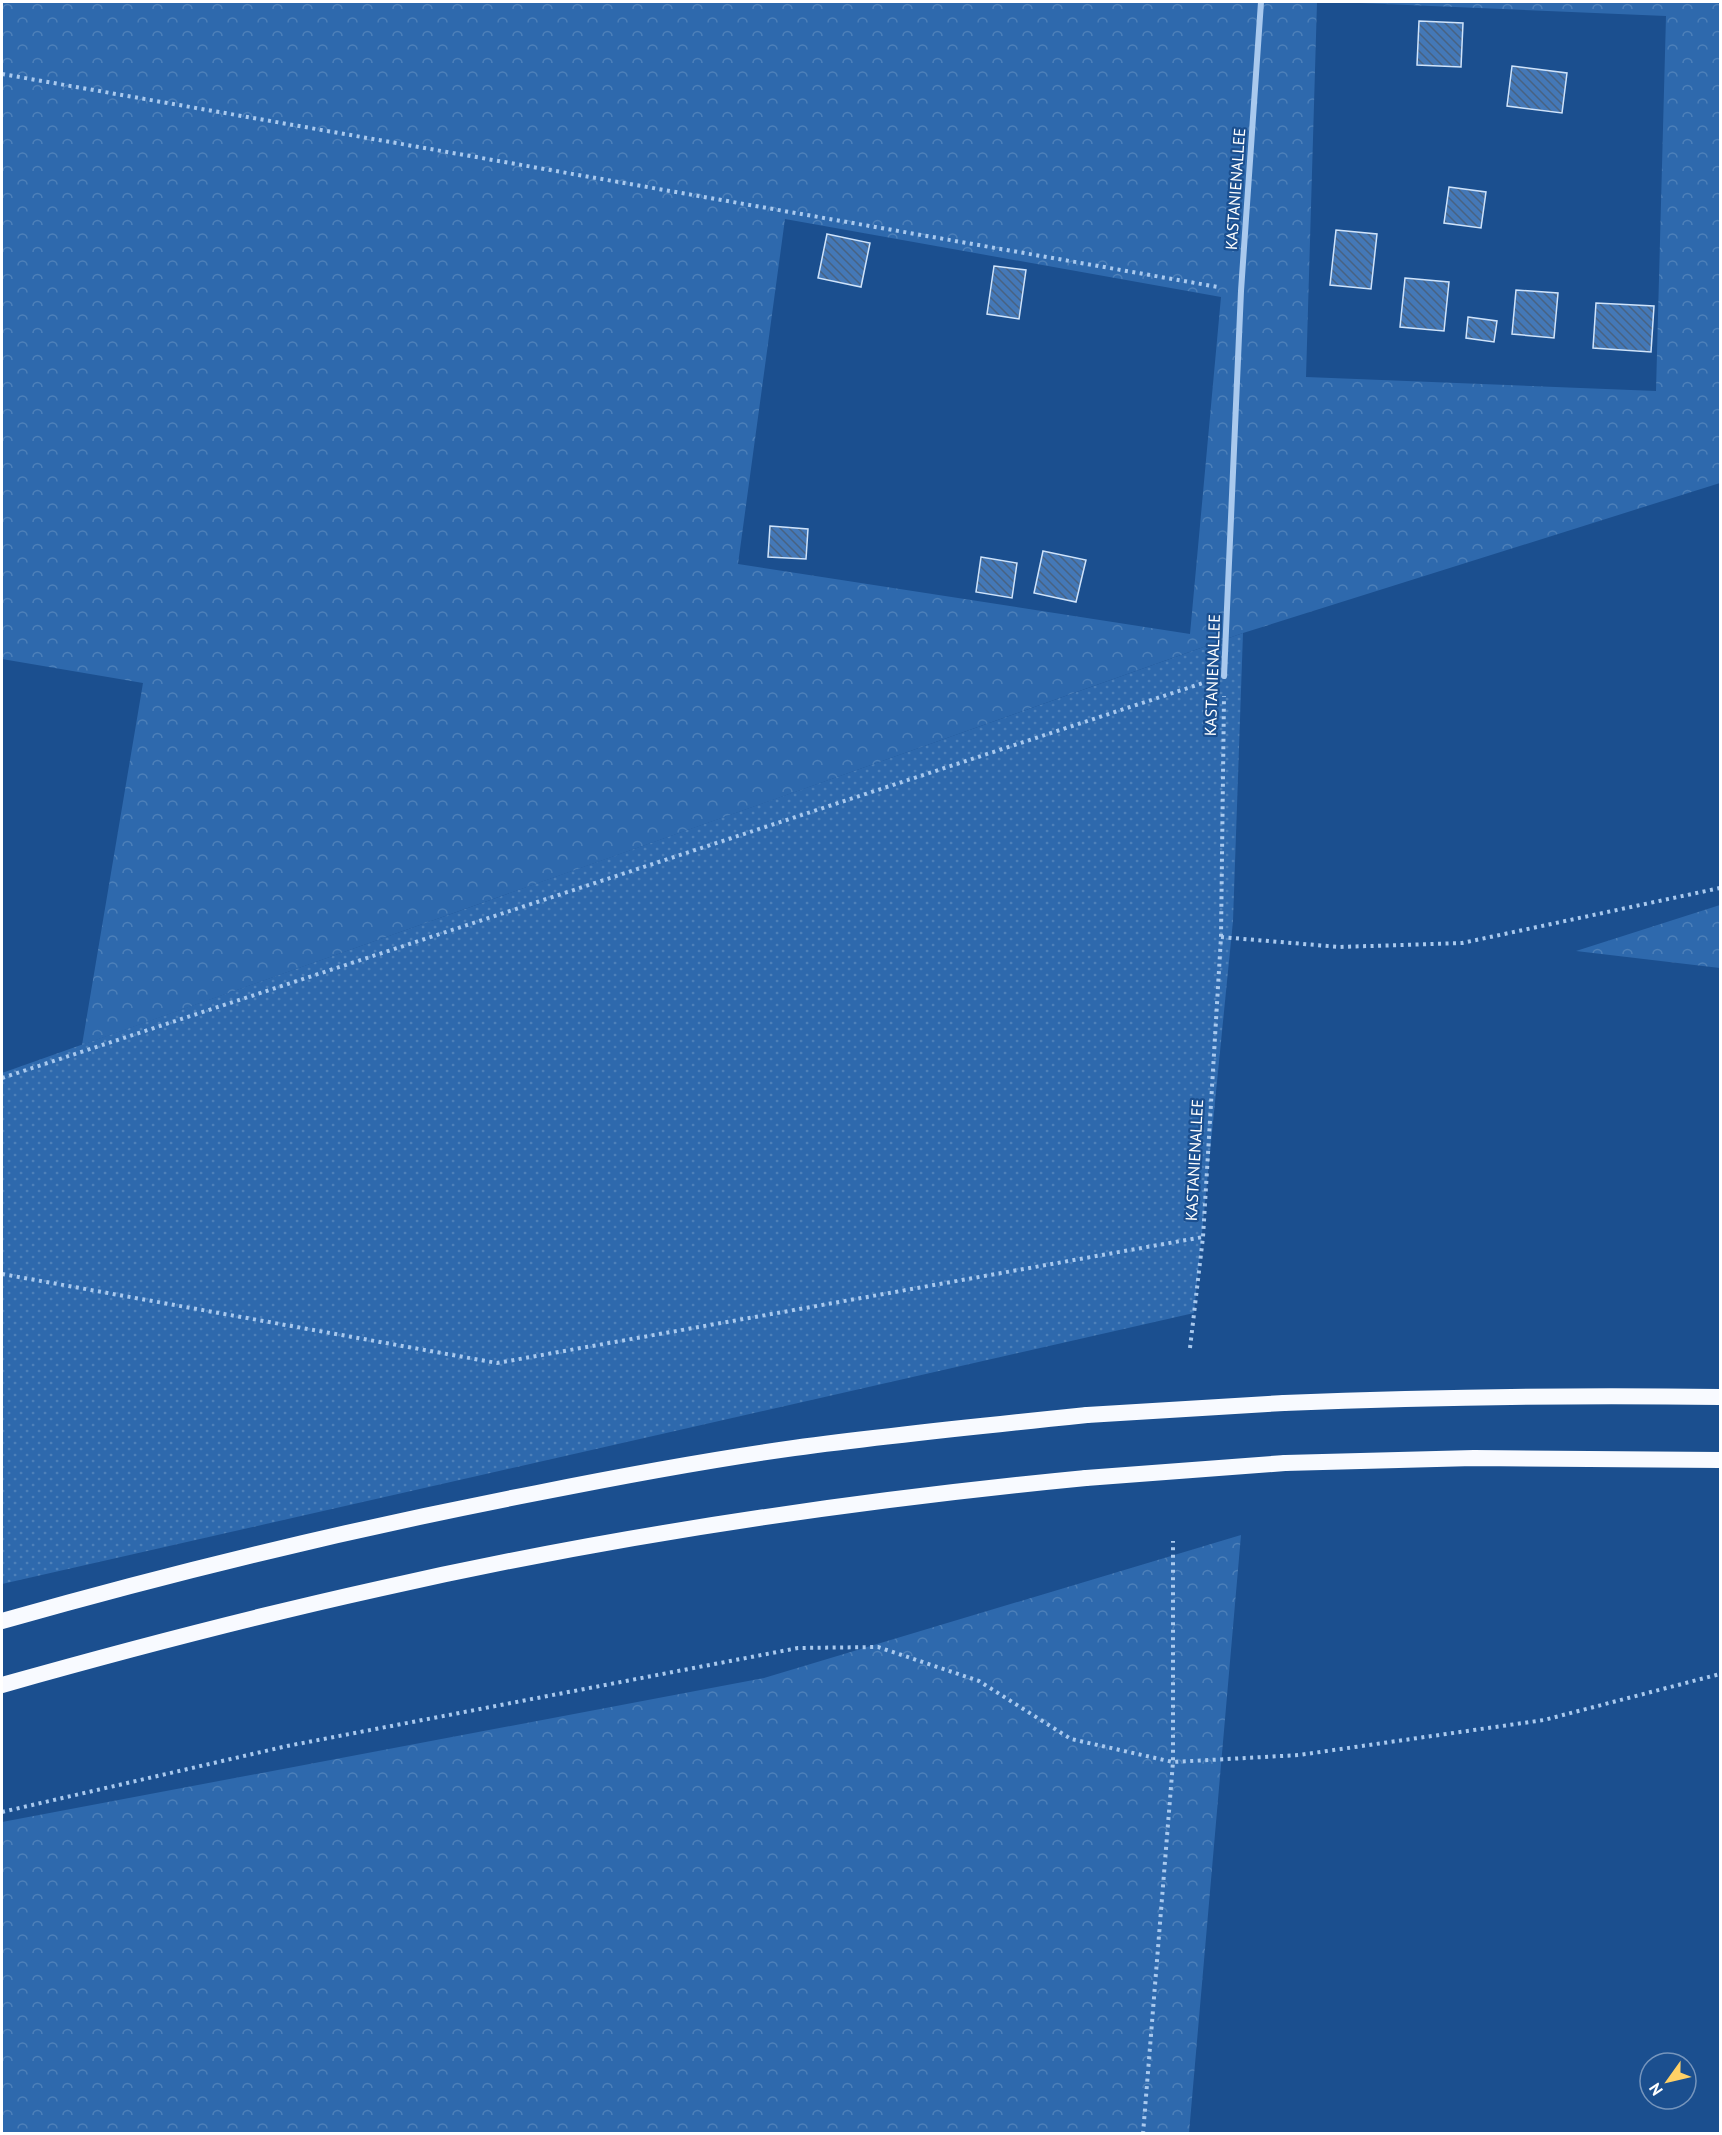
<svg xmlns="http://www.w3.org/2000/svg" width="1722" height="2135" font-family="'PT Sans',sans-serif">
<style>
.grass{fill:url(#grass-dots)}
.forest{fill:url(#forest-crowns);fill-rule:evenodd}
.building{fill:url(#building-back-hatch);stroke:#cfe3fa;stroke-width:1.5}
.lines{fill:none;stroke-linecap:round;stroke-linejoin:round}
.path{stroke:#a9c9ee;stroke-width:4;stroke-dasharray:3 4.5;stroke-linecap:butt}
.minor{stroke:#a9c9ee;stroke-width:6}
.trunk{stroke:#f8faff;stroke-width:16}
.trunk-bridge{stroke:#f8faff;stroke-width:16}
.labels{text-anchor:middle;stroke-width:4.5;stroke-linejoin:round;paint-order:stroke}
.street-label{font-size:16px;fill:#fff;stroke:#1b4f8f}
</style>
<defs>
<pattern id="grass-dots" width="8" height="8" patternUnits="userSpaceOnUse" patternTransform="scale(1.5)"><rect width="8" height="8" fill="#2e69ad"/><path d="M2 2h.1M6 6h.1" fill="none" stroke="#4d80b9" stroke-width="1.8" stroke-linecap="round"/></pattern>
<pattern id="forest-crowns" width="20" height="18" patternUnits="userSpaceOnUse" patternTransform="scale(1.5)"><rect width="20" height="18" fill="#2e69ad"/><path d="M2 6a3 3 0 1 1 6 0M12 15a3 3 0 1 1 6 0" fill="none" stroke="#4d80b9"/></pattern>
<pattern id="building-back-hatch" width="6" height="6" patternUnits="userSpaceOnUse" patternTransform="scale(1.5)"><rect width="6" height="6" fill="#4478b7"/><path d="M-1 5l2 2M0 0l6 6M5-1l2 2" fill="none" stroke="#486282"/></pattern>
</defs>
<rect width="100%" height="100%" fill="#1b4f8f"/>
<!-- grass -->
<path class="grass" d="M 1243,633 L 1233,921 L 1194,1313 L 2,1584 L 2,1073 Z"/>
<!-- forest -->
<path class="forest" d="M 2,2 L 1317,2 L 1306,377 L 1656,391 L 1666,16 L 1337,2 L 1720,2 L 1720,483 L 1243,633 L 82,1045 L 143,683 L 2,659 ZM 785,219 L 1221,297 L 1190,634 L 738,564 Z
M 1720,905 L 1720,968 L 1576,951 Z
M 1241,1535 L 1189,2133 L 2,2133 L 2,1822 L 764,1678 Z"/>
<!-- building -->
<path class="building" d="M 1419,21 L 1463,23 L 1461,67 L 1417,65 Z
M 1512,66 L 1567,73 L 1562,113 L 1507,106 Z
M 1449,187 L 1486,192 L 1481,228 L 1444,223 Z
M 1336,230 L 1377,234 L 1371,289 L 1330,285 Z
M 827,234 L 870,243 L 861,287 L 818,278 Z
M 994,266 L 1026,270 L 1019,319 L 987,314 Z
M 1405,278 L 1449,282 L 1444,331 L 1400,327 Z
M 1516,290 L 1558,293 L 1554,338 L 1512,334 Z
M 1596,303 L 1654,306 L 1651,352 L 1593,348 Z
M 1468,317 L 1497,321 L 1494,342 L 1466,338 Z
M 770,526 L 808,529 L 806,559 L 768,557 Z
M 1043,551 L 1086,560 L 1076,602 L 1034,593 Z
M 981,557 L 1017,563 L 1012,598 L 976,592 Z"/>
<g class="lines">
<!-- path -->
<path class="path" d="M 2,74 L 1218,287
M 1221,937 L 1339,947 L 1462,943 L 1720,888
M 2,1078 L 1203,683
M 2,1274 L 497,1363 L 1203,1237
M 1190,1348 L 1203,1237 L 1221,937 L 1224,696
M 2,1812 L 287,1746 L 798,1648 L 878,1647 L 979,1681 L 1071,1739 L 1173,1762 L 1299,1755 L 1544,1720 L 1720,1674
M 1143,2134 L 1173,1762 L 1173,1541"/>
<!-- minor -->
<path class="minor" d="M 1224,676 L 1241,291 L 1261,2"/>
<!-- trunk -->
<path class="trunk" d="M 1284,1403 C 1430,1397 1575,1395 1720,1397
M 1285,1463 L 1474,1458 L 1720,1460
M 2,1621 C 178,1571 356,1528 537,1493 C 622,1476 708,1460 794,1448 C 891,1435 989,1425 1087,1415
M 2,1685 C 126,1650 252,1617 378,1589 C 611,1536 848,1501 1086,1478"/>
<!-- trunk-bridge -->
<path class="trunk-bridge" d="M 1087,1415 L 1284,1403
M 1086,1478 L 1285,1463"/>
</g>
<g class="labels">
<!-- street labels -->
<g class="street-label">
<text transform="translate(1235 189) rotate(-86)" y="6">KASTANIENALLEE</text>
<text transform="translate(1212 675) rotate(-88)" y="6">KASTANIENALLEE</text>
<text transform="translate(1194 1160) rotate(-87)" y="6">KASTANIENALLEE</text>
</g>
</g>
<!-- border -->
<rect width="1722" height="2135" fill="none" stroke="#ffffff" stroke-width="6"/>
<!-- north arrow -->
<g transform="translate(1668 2081) rotate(236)"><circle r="28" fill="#1b4f8f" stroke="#7695bc" stroke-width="1.5"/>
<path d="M0-4.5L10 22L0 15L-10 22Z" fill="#ffd166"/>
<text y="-9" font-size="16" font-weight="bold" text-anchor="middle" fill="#ffffff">N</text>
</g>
</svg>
